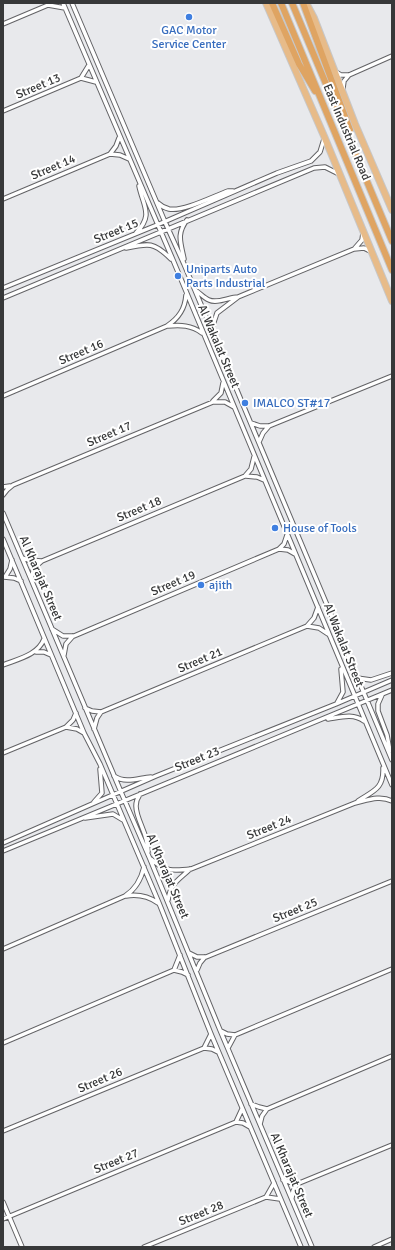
<svg xmlns="http://www.w3.org/2000/svg" width="395" height="1250" font-family="Signika,sans-serif">
<style>
.lines{fill:none;stroke-linecap:round;stroke-linejoin:round}
.minor-casing{stroke:#636366;stroke-width:5.5}
.primary-casing{stroke:#c7c7c8;stroke-width:8}
.trunk-casing{stroke:#c7c7c8;stroke-width:8}
.minor{stroke:#fff;stroke-width:3.5}
.primary{stroke:#e7bb89;stroke-width:6}
.trunk{stroke:#dfa462;stroke-width:6}
.shop-dot{fill:#3f7fe0;stroke:#fff;stroke-width:1.5}
.labels{text-anchor:middle;stroke-width:4;stroke-linejoin:round;paint-order:stroke}
.shop-label{font-size:12px;fill:#366cbe;stroke:#fff;text-anchor:start}
.street-label{font-size:12px;fill:#373839;stroke:#fff}
</style>
<rect width="100%" height="100%" fill="#e8e9ec"/>
<g class="lines">
<!-- minor casing -->
<g class="minor-casing">
<path id="minor" d="M 63,3 L 173,260 L 392,785
M 72,3 L 165,222 L 184,264 L 392,760
M 3,24 L 48,5 L 65,8
M 336,72 L 341,75 L 349,75 L 392,56
M 81,78 L 89,65
M 343,88 L 344,81 L 349,75
M 3,111 L 81,78 L 96,82
M 110,154 L 116,146 L 119,138
M 3,199 L 110,154 L 120,155 L 129,159
M 158,203 C 161,206 165,208 169,209 C 183,212 214,196 228,191 L 233,191
M 136,233 C 154,215 143,206 139,186
M 126,248 C 149,243 154,242 171,259
M 355,248 L 362,240 L 363,233
M 184,259 C 181,243 176,234 187,220
M 3,288 L 157,225 L 277,173 L 311,161 L 320,152 L 324,139
M 195,290 C 200,293 204,298 209,300 C 217,304 229,297 238,297
M 3,298 L 314,168 L 325,167 L 337,173
M 168,326 C 181,325 191,325 202,333
M 212,328 L 217,313 L 238,297 L 354,249 L 364,248 L 370,251
M 3,396 L 167,326 C 179,318 185,309 186,295
M 213,401 L 221,393 L 223,383
M 251,423 L 260,426 L 269,426 L 392,376
M 259,442 L 263,433 L 269,426
M 246,476 L 257,477 L 264,480
M 3,487 L 10,486
M 3,495 L 7,490 L 13,485 L 213,402 L 225,402 L 234,407
M 3,513 L 121,792 L 150,859 L 220,1030 L 312,1247
M 3,539 L 84,733 L 100,764 L 159,903 L 211,1034 L 301,1247
M 279,549 L 288,550 L 295,554
M 22,558 L 29,560 L 41,561
M 4,577 L 14,578 L 21,581
M 5,577 L 10,569 L 12,560
M 31,579 L 34,568 L 42,561 L 245,476 L 251,469 L 254,457
M 307,626 L 319,628 L 328,634
M 52,629 L 63,636 L 74,636 L 279,549 L 284,544 L 287,535
M 36,652 L 44,652 L 51,655
M 64,655 L 66,644 L 73,636
M 3,665 C 18,659 38,655 44,639
M 357,678 L 371,680 L 392,673
M 382,695 L 378,704 L 378,711 L 387,735 L 390,751
M 337,703 L 343,692 L 341,669
M 85,708 L 92,711 L 101,712 L 307,626 L 314,618 L 318,607
M 328,719 C 341,717 353,713 364,721
M 66,727 L 77,729 L 84,733
M 94,729 L 97,718 L 101,712
M 3,753 L 66,727 L 73,720 L 76,713
M 114,776 C 126,784 138,778 151,777
M 140,794 C 138,797 136,801 136,806 C 136,820 149,835 148,852
M 358,801 C 373,791 384,789 383,768
M 94,802 L 102,793 L 100,769
M 85,818 L 113,814 L 123,820
M 3,843 L 156,776 L 336,704 L 392,680
M 3,851 L 392,690
M 151,859 C 165,872 174,871 191,869 L 355,803 C 368,800 380,795 392,801
M 126,896 C 138,894 148,896 158,903
M 168,900 C 171,882 179,880 190,869
M 3,949 L 125,896 C 136,889 141,880 144,867
M 189,953 L 197,957 L 206,957 L 392,881
M 174,970 L 180,955
M 197,970 L 200,963 L 205,957
M 221,1031 L 227,1034 L 235,1035 L 392,969
M 3,1043 L 174,970 L 182,972 L 188,975
M 204,1048 L 211,1034
M 228,1048 L 235,1035
M 251,1104 L 259,1107 L 267,1109
M 236,1122 L 242,1109
M 260,1124 L 262,1116 L 267,1109 L 392,1056
M 3,1131 L 204,1048 L 212,1049 L 218,1052
M 283,1180 L 297,1184 L 392,1145
M 266,1197 L 274,1183
M 292,1198 L 293,1191 L 297,1184
M 3,1202 L 22,1247
M 3,1219 L 236,1122 L 243,1123 L 250,1127
M 144,1247 L 266,1197 L 280,1199
M 374,1247 L 392,1239"/>
</g>
<!-- primary casing -->
<g class="primary-casing">
<path id="primary" d="M 266,3 L 324,136 L 392,301
M 306,3 L 314,18 L 355,124 L 392,210"/>
</g>
<!-- trunk casing -->
<g class="trunk-casing">
<path id="trunk" d="M 272,3 L 299,64 L 315,91
M 281,3 L 392,270
M 292,3 L 392,241
M 303,3 L 350,130"/>
</g>
<!-- minor -->
<use href="#minor" class="minor"/>
<!-- primary -->
<use href="#primary" class="primary"/>
<!-- trunk -->
<use href="#trunk" class="trunk"/>
</g>
<!-- markers -->
<g class="shop-dot">
<circle cx="189" cy="17" r="4"/>
<circle cx="178" cy="276" r="4"/>
<circle cx="245" cy="403" r="4"/>
<circle cx="275" cy="528" r="4"/>
<circle cx="201" cy="585" r="4"/>
</g>
<g class="labels">
<!-- shop labels -->
<g class="shop-label">
<text x="189" y="34" text-anchor="middle">GAC Motor<tspan x="189" dy="14">Service Center</tspan></text>
<text x="186" y="273">Uniparts Auto<tspan x="186" dy="14">Parts Industrial</tspan></text>
<text x="253" y="407">IMALCO ST#17</text>
<text x="283" y="532">House of Tools</text>
<text x="209" y="589">ajith</text>
</g>
<!-- street labels -->
<g class="street-label">
<text transform="translate(38 86) rotate(-23)" y="4">Street 13</text>
<text transform="translate(347 132) rotate(67)" y="4">East Industrial Road</text>
<text transform="translate(53 167) rotate(-23)" y="4">Street 14</text>
<text transform="translate(116 231) rotate(-22)" y="4">Street 15</text>
<text transform="translate(219 346) rotate(67)" y="4">Al Wakalat Street</text>
<text transform="translate(81 352) rotate(-23)" y="4">Street 16</text>
<text transform="translate(109 434) rotate(-23)" y="4">Street 17</text>
<text transform="translate(139 509) rotate(-23)" y="4">Street 18</text>
<text transform="translate(41 578) rotate(67)" y="4">Al Kharajat Street</text>
<text transform="translate(173 583) rotate(-23)" y="4">Street 19</text>
<text transform="translate(344 645) rotate(68)" y="4">Al Wakalat Street</text>
<text transform="translate(200 660) rotate(-23)" y="4">Street 21</text>
<text transform="translate(197 759) rotate(-22)" y="4">Street 23</text>
<text transform="translate(269 827) rotate(-22)" y="4">Street 24</text>
<text transform="translate(168 876) rotate(67)" y="4">Al Kharajat Street</text>
<text transform="translate(295 910) rotate(-22)" y="4">Street 25</text>
<text transform="translate(100 1080) rotate(-23)" y="4">Street 26</text>
<text transform="translate(116 1161) rotate(-22)" y="4">Street 27</text>
<text transform="translate(292 1175) rotate(67)" y="4">Al Kharajat Street</text>
<text transform="translate(201 1213) rotate(-22)" y="4">Street 28</text>
</g>
</g>
<!-- border -->
<rect width="395" height="1250" fill="none" stroke="#373839" stroke-width="8"/>
</svg>
